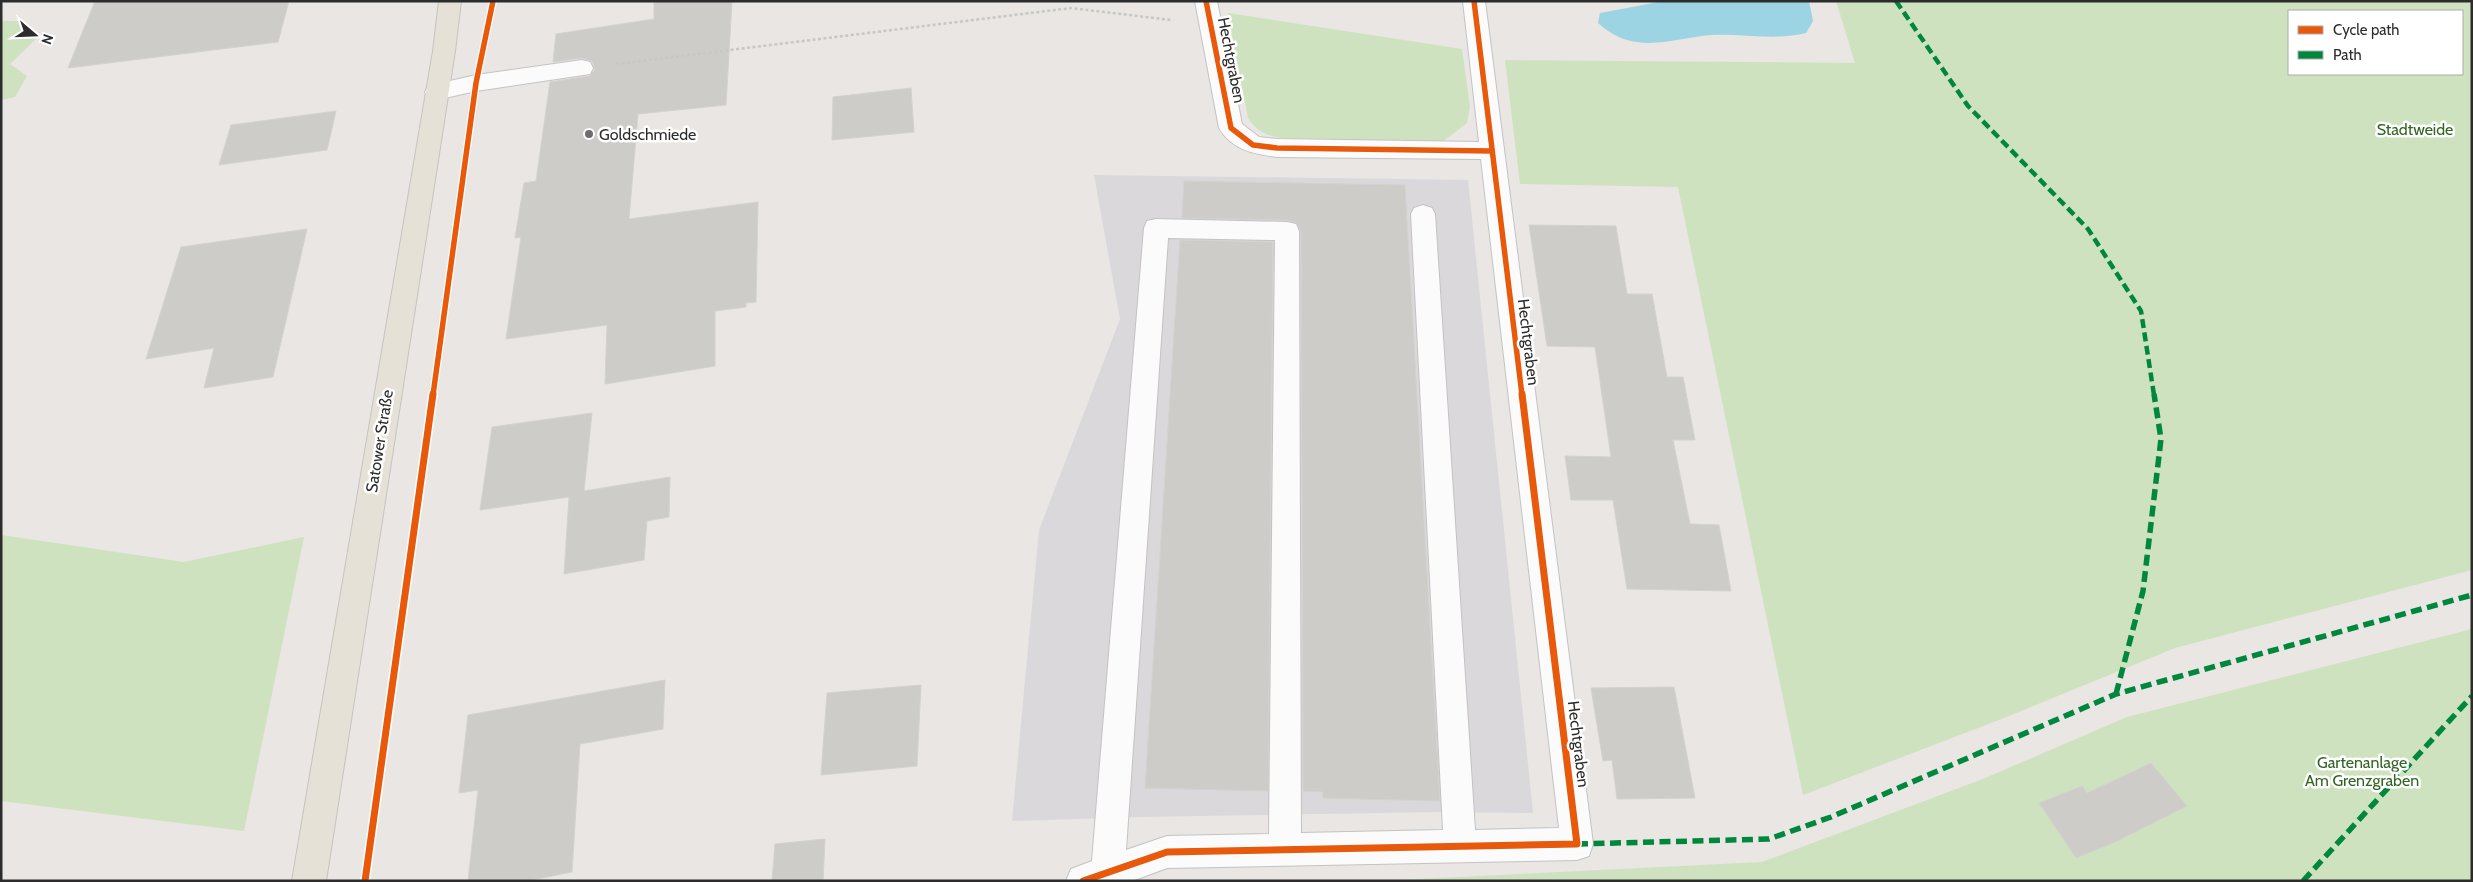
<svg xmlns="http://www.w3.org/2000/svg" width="2473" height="882" font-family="Cabin,sans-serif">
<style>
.industrial{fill:#dad8da}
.green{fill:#cee2bf;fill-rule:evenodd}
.water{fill:#9dd4e4}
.building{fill:#ceccc9;stroke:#d4d2cf}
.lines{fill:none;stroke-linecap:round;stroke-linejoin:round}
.minor-casing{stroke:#c4c3c2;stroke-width:2}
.major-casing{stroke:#c5c4c2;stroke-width:2}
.path{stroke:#c7c7c6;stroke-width:2.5;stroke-dasharray:3 2.5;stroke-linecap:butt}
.minor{fill:#fcfbfb;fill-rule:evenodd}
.major{fill:#e6e1d6;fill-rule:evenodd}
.quiet-far1{stroke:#00873e;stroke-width:4.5;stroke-dasharray:9 4.5;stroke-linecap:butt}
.quiet{stroke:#00873e;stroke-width:5.5;stroke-dasharray:11 5.5;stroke-linecap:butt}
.cycleway-far1-casing{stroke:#fff;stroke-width:8}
.cycleway-casing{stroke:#fff;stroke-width:10}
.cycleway-far1{stroke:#e8590c;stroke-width:5.5}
.cycleway{stroke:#e8590c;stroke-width:7}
.poi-dot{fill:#6e6d6c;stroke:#fff;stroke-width:2}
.labels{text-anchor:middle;stroke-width:5;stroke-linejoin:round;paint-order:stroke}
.street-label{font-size:16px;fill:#2c2c2c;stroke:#fff}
.park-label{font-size:16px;fill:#326422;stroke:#fff}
.poi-label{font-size:16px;fill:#2c2c2c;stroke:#fff;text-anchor:start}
</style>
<rect width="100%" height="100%" fill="#e9e6e3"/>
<!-- industrial -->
<path class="industrial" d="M 1094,175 L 1468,180 L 1533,813 L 1438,812 L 1141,817 L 1012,821 L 1039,530 L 1120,319 Z"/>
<!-- green -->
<path class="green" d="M 1836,1 L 2472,1 L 2472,570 L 2175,648 L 2004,718 L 1803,795 L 1678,187 L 1520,184 L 1505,60 L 1855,63 ZM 2289,11 L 2462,11 L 2462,74 L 2289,74 Z
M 1228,13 L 1462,49 L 1470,107 L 1467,123 L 1442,142 L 1280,138 C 1265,135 1257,131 1248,118 Z
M 1,21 L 19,21 L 39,36 L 10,64 L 27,76 L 15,97 L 1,100 Z
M 1,535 L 184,562 L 304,537 L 244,831 L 1,801 Z
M 2472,629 L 2472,881 L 1379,881 L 1762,862 L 1983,779 L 2127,717 Z"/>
<!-- water -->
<path class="water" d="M 1664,1 L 1809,1 L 1813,21 L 1806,33 C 1774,41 1743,33 1711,35 C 1685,37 1657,47 1631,41 C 1618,38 1608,32 1598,23 L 1600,13 Z"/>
<!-- building -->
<path class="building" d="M 95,1 L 289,1 L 278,42 L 68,68 Z
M 654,1 L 732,1 L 726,105 L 638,114 L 629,219 L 758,202 L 756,302 L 746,303 L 746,307 L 715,311 L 715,366 L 605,384 L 607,325 L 506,339 L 521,237 L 515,238 L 524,183 L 536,181 L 550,82 L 590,76 L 595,69 L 592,61 L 582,58 L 553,62 L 556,34 L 654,19 Z
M 911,88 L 914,132 L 832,140 L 833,97 Z
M 336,111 L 327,150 L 219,165 L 231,125 Z
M 1184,181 L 1405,185 L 1440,801 L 1323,798 L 1323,792 L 1303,791 L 1301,231 L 1296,222 L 1287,220 L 1182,218 Z
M 1529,225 L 1616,226 L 1627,294 L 1652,294 L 1667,377 L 1683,377 L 1695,440 L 1673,440 L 1690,524 L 1719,525 L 1731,591 L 1627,589 L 1613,500 L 1571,500 L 1565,456 L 1611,457 L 1595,347 L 1547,346 Z
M 307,229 L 273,377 L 204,388 L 214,348 L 146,359 L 181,247 Z
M 1180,240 L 1273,242 L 1268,791 L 1145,788 Z
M 592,413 L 584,491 L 670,477 L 669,517 L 647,521 L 644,560 L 564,574 L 569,497 L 480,510 L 492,427 Z
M 665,680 L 663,729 L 580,744 L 572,872 L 527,881 L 468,881 L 478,790 L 459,793 L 468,715 Z
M 921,685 L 917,766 L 821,775 L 827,693 Z
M 1674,687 L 1695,798 L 1617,799 L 1612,760 L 1603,761 L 1591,688 Z
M 2151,763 L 2187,806 L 2113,843 L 2076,858 L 2039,803 L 2082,786 L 2087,793 Z
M 825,839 L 823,881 L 772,881 L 775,844 Z"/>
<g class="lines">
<!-- minor casing -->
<g class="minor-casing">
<path id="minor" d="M 1195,1 L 1217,1 L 1242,124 L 1259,137 L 1277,139 L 1479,142 L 1463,1 L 1485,1 L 1593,844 L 1589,856 L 1577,860 L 1167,868 L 1132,881 L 1066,881 L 1071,869 L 1092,861 L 1144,228 L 1147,221 L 1156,219 L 1287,222 L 1296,224 L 1299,231 L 1301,833 L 1443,830 L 1411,214 L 1414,208 L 1423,205 L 1432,208 L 1435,214 L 1475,830 L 1559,828 L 1481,159 L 1277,157 C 1254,154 1232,150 1219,128 ZM 1168,238 L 1275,240 L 1269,834 L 1167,836 L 1126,850 Z
M 582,60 L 590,62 L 593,68 L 590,74 L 476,91 L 436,100 L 428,98 L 425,92 L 428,86 L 476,75 Z"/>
</g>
<!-- major casing -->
<g class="major-casing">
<path id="major" d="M 439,1 L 461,1 L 455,51 L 326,881 L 292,881 L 433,51 Z"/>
</g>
<!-- path -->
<path class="path" d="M 616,64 L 1071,8 L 1171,20"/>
<!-- minor -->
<use href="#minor" class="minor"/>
<!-- major -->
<use href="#major" class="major"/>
<!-- quiet-far1 -->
<path class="quiet-far1" d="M 1896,1 L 1968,106 L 2088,229 L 2141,311 L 2154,395"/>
<!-- quiet -->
<path class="quiet" d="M 2116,694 L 2143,591 L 2161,439 L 2154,394
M 1577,844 L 1769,839 L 1831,817 L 2116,694 L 2472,595
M 2303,881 L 2472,696"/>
<!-- cycleway-far1 casing -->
<g class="cycleway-far1-casing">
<path id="cycleway-far1" d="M 1206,1 L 1231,128 L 1253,145 L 1277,148 L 1492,151
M 1474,1 L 1522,395
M 433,395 L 476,83 L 493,1"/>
</g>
<!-- cycleway casing -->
<g class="cycleway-casing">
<path id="cycleway" d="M 365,881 L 433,394
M 1083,881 L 1167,852 L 1577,844 L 1522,394"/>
</g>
<!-- cycleway-far1 -->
<use href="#cycleway-far1" class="cycleway-far1"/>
<!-- cycleway -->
<use href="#cycleway" class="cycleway"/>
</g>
<!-- markers -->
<circle class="poi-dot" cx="589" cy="134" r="5"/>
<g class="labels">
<!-- street labels -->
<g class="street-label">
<text transform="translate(1232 60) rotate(79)" y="6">Hechtgraben</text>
<text transform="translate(1529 342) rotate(83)" y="6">Hechtgraben</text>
<text transform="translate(379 441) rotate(-81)" y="6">Satower Straße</text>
<text transform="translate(1579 744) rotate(83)" y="6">Hechtgraben</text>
</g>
<!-- park labels -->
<g class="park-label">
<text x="2415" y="135">Stadtweide</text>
<text x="2362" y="768">Gartenanlage<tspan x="2362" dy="18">Am Grenzgraben</tspan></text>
</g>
<!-- poi labels -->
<g class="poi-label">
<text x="599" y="140">Goldschmiede</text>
</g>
</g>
<!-- border -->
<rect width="2473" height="882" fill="none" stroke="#2c2c2c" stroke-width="5"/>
<!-- legend -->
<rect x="2288" y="10" width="175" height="65" fill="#ffffff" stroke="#ababab"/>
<rect x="2298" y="26" width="25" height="8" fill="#e8590c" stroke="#ababab"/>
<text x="2333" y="35" font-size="15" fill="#2c2c2c">Cycle path</text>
<rect x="2298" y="51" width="25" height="8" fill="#00873e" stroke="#ababab"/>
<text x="2333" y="60" font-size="15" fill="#2c2c2c">Path</text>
<!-- north arrow -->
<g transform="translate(35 35) rotate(109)" stroke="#ffffff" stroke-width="4" paint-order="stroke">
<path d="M0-4L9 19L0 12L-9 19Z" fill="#2c2c2c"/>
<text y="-8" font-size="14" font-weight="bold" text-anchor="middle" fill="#2c2c2c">N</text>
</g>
</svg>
